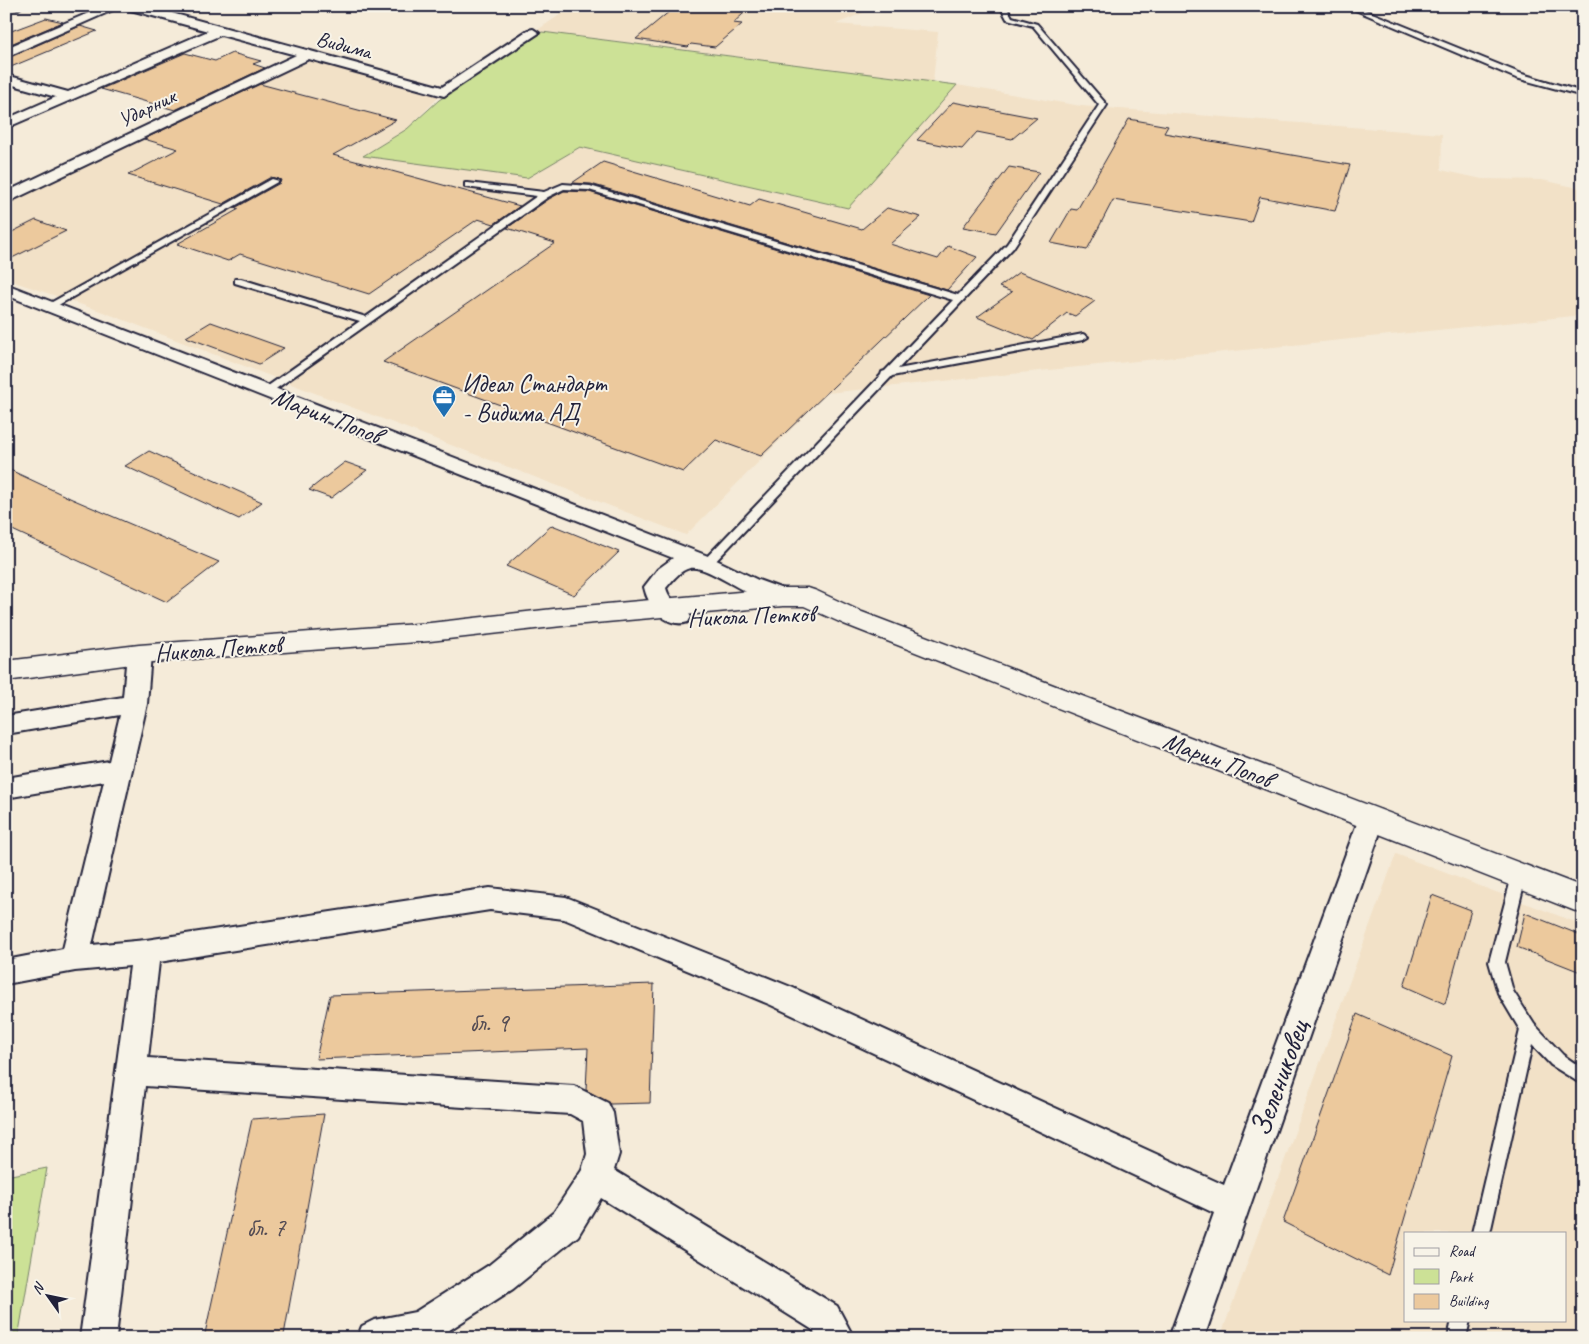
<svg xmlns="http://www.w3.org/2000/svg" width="1589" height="1344" font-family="Caveat,sans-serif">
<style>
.built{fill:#f2e1c7;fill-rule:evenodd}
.green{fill:#cce196;stroke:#778268}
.building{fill:#ecc99d;stroke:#22223b}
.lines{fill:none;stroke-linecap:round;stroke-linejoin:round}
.service-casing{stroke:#22223b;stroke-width:4}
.minor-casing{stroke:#22223b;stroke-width:4}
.secondary-casing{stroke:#22223b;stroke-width:3}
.service{fill:#f7f3e8;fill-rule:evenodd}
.minor{fill:#f7f3e8;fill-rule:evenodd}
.secondary{fill:#f7f3e8;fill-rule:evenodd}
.labels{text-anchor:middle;stroke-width:4;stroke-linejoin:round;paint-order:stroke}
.far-street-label{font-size:21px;fill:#22223b;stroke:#f7f3e8}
.poi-label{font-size:25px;fill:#22223b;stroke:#f7f3e8;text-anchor:start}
.street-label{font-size:25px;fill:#22223b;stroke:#f7f3e8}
.near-number-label{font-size:26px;fill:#544c54}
.near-street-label{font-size:30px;fill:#22223b;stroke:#f7f3e8}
</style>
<rect width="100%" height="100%" fill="#f5ebd9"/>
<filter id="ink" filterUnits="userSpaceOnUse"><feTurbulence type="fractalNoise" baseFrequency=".02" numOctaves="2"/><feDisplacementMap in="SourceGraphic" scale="10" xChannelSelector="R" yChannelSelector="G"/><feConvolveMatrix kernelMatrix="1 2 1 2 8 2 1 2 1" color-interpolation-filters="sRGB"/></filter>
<g filter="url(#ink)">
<!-- built -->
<path class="built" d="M 573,6 L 880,6 L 836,24 L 938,32 L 933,82 L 536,31 Z
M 316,59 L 444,92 L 407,129 L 364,155 L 527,178 L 580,147 L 847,208 L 957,85 L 1081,106 L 1442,134 L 1441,170 L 1482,179 L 1542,180 L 1583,189 L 1583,315 L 827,393 L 686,535 L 103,312 L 6,279 L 6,198 L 254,83 Z
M 1396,854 L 1583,925 L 1583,1338 L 1220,1338 ZM 1405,1233 L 1565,1233 L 1565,1320 L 1405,1320 Z"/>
<!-- green -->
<path class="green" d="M 542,32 L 933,82 L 957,85 L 848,208 L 580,147 L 527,178 L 363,156 L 407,129 L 439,100 Z
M 47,1168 L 18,1338 L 6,1338 L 6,1176 Z"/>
<!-- building -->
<path class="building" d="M 676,6 L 752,6 L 733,23 L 742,24 L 715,47 L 691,44 L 688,47 L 636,39 Z
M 46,18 L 63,22 L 6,46 L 6,33 Z
M 80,26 L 97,31 L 6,69 L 6,59 Z
M 185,53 L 215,61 L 232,53 L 261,61 L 253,64 L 265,68 L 175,110 L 101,89 Z
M 260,84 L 396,120 L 333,155 L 520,206 L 494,224 L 478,219 L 369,294 L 240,254 L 228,261 L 177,244 L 239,209 L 235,208 L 280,183 L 281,180 L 271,177 L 223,204 L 128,175 L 178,149 L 144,139 Z
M 953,102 L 1037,118 L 1012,139 L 977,132 L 962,149 L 917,140 Z
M 1129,119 L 1168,126 L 1164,133 L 1350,165 L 1335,211 L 1260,197 L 1251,222 L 1113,200 L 1087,250 L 1051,243 L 1071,209 L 1077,210 Z
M 603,162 L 750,206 L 759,199 L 862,229 L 887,208 L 921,217 L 890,244 L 938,259 L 948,246 L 977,257 L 947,290 L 591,184 L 572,183 Z
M 1009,167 L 1039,172 L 996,233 L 963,227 Z
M 564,191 L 589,192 L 929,295 L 761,456 L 716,440 L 683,472 L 383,362 L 555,243 L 507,228 L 549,199 Z
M 36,220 L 66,231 L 6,261 L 6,235 Z
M 1019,272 L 1040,280 L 1095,301 L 1075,316 L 1067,313 L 1033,340 L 977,317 L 1012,292 L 999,287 Z
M 211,322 L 284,348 L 259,364 L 186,337 Z
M 149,451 L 262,502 L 239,519 L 125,466 Z
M 345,462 L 367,470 L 331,498 L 309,490 Z
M 6,468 L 72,499 L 219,562 L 167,602 L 6,527 Z
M 552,525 L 619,552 L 574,595 L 506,566 Z
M 1432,895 L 1471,910 L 1445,1004 L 1404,986 Z
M 1525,913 L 1583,936 L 1583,973 L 1517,947 Z
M 654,984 L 650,1103 L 611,1104 L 586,1090 L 588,1048 L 316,1059 L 330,995 Z
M 1357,1014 L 1452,1056 L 1388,1275 L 1283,1222 Z
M 324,1114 L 284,1335 L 204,1338 L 252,1119 Z"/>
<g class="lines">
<!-- service casing -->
<g class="service-casing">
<path id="service" d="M 11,6 L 21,6 L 21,7 L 18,9 Z
M 1000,6 L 1006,6 L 1012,17 L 1037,24 L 1107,105 L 1013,248 L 898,369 L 1083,334 L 1088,337 L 1083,340 L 892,376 L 711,566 L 703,566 L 701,563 L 881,375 L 882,372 L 885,371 L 953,300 L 589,190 L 564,189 L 548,197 L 270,393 L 262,393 L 261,391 L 360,321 L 235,283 L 235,279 L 241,279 L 366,317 L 537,196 L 465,187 L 465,183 L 468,183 L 544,192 L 563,184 L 590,186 L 958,295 L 1007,244 L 1099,105 L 1033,26 L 1007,19 Z
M 1346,6 L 1355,6 L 1522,74 L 1583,92 L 1583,96 L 1516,78 Z
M 272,179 L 279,181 L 53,308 L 47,308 L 45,306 Z
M 1519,870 L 1524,872 L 1526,876 L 1505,962 L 1513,991 L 1534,1024 L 1563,1055 L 1583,1069 L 1583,1085 L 1551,1065 L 1532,1045 L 1490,1233 L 1472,1233 L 1520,1030 L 1498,993 L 1489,962 L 1512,876 L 1514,872 Z
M 1452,1320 L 1470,1320 L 1466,1338 L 1448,1338 Z"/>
</g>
<!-- minor casing -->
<g class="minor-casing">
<path id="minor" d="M 105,6 L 122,6 L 6,57 L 6,48 Z
M 125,6 L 146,6 L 442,87 L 528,30 L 533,29 L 539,33 L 444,96 L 309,59 L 6,203 L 6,192 L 296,55 L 221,35 L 6,128 L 6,119 L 56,97 L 6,83 L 6,75 L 68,92 L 208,31 L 127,9 Z
M 6,284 L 708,556 L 758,580 L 791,592 L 794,597 L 791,602 C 759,611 712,564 690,568 C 680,570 672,581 666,588 C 670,604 684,605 691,617 L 688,622 C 667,629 648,607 644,587 L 658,569 L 673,558 L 6,295 Z
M 139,646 L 147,648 L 151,654 L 147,704 L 92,945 L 146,940 L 490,888 L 566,897 L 791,987 L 1224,1185 L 1359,818 L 1363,811 L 1372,808 L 1381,811 L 1385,818 L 1204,1338 L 1169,1338 L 1214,1213 L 771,1005 L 564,919 L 490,910 L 159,962 L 148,1058 L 574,1086 L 608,1103 L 613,1113 L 619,1154 L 614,1170 L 837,1306 L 854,1338 L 817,1338 L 813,1330 L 601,1198 L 578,1236 L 513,1289 L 437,1338 L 357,1338 L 362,1326 L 374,1320 L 415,1312 L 489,1265 L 554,1212 L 582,1170 L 587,1154 L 583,1121 L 570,1114 L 145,1086 L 116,1338 L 80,1338 L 130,966 L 75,971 L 6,984 L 6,960 L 63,949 L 104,781 L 6,798 L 6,778 L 109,761 L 120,715 L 6,734 L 6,716 L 123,697 L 127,654 L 131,648 Z"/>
</g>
<!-- secondary casing -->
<g class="secondary-casing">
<path id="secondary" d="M 783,588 L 808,588 L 817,591 L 862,612 L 1583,887 L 1583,914 L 844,624 L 804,606 L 783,606 L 562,626 L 430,641 L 139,663 L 6,681 L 6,661 L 139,645 L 430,623 L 562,608 Z"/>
</g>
<!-- service -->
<use href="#service" class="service"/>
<!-- minor -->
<use href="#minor" class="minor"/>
<!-- secondary -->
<use href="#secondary" class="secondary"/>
</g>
</g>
<!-- icons -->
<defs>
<g id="office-pin" transform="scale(1.25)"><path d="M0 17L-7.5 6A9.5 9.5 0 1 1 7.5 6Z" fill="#1f6fb2" stroke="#f7f3e8"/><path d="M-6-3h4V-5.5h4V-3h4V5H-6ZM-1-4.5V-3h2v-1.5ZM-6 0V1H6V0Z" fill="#fff"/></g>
</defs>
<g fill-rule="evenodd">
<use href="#office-pin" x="444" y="397"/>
</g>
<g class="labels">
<!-- far-street labels -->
<g class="far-street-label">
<text transform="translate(344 45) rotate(15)" y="7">Видима</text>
<text transform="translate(147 108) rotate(-26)" y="7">Ударник</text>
</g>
<!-- poi labels -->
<g class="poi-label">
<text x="462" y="392">Идеал Стандарт<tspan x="462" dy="29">- Видима АД</tspan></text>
</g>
<!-- street labels -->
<g class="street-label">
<text transform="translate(327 415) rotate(21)" y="9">Марин Попов</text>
<text transform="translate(751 615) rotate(-2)" y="9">Никола Петков</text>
<text transform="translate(218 648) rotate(-4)" y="9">Никола Петков</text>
<text transform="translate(1218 759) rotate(21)" y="9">Марин Попов</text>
</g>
<!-- near-number labels -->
<g class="near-number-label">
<text x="489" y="1031">бл. 9</text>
<text x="266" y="1236">бл. 7</text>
</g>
<!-- near-street labels -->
<g class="near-street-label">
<text transform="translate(1279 1078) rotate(-70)" y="10">Зелениковец</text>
</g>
</g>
<!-- margin -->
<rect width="1589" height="1344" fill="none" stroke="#f7f3e8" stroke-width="25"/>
<rect x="12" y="12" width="1564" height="1319" fill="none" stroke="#22223b" stroke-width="2" filter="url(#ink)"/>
<!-- legend -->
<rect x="1404" y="1232" width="162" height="90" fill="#f7f3e8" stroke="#a29fa3"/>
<rect x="1414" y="1248" width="25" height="8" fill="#f7f3e8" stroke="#a29fa3"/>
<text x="1449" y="1256" font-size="15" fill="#22223b">Road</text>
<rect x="1414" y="1269" width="25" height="15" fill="#cce196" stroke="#a29fa3"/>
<text x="1449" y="1282" font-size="15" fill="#22223b">Park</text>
<rect x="1414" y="1294" width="25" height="15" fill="#ecc99d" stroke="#a29fa3"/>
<text x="1449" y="1306" font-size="15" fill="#22223b">Building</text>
<!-- north arrow -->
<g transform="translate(48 1296) rotate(303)" stroke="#f7f3e8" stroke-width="4" paint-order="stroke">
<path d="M0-4L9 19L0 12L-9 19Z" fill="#22223b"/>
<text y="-8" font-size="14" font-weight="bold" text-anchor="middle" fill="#22223b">N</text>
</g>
</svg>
